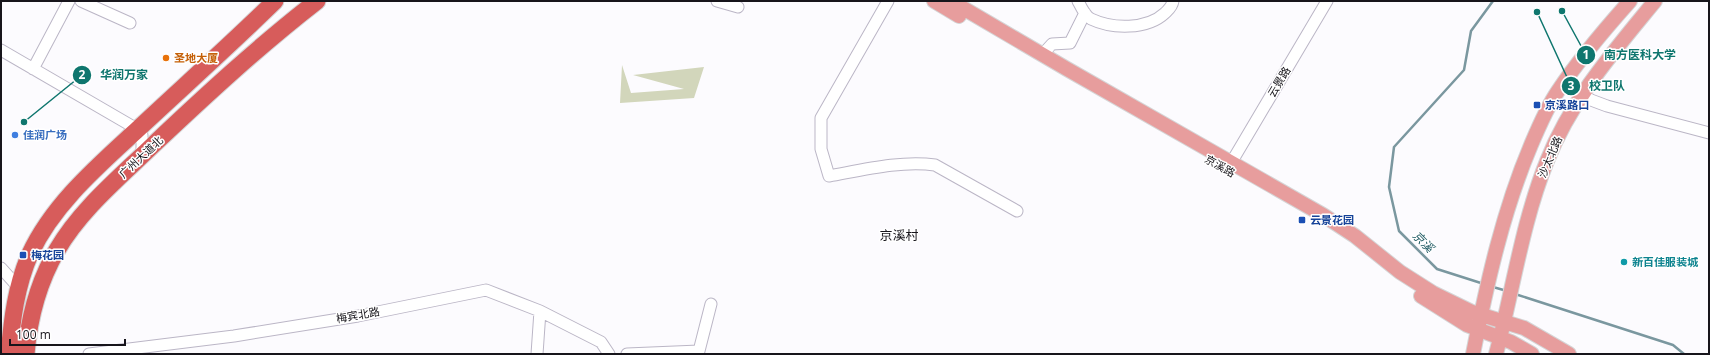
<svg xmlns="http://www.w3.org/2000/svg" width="1710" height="355" font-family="'Open Sans','Noto Sans SC',sans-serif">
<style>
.green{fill:#d2d6bb}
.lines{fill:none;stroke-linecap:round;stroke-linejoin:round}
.stream{stroke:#7a979f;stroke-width:2.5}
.minor-casing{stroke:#bbb6c6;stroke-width:13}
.major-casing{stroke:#d5d5d6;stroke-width:16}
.highway-casing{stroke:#d5d5d6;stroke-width:19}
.minor{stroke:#fff;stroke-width:11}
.major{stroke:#e79d9d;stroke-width:14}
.highway{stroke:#d75c5b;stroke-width:17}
.food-dot{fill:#e8710a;stroke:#fff;stroke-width:1.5}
.transit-dot{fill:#1a4fb4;stroke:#fff;stroke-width:1.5}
.shop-dot{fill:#3f7fe0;stroke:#fff;stroke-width:1.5}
.culture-dot{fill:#0f9aa8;stroke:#fff;stroke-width:1.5}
.labels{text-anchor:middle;stroke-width:3;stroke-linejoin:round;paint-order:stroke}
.food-label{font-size:11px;font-weight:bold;fill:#c56008;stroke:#fff;text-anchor:start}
.street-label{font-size:11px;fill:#17151b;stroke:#fff}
.transit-label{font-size:11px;font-weight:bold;fill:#164399;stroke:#fff;text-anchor:start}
.shop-label{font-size:11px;font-weight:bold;fill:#366cbe;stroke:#fff;text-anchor:start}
.culture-label{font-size:11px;font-weight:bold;fill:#0d838f;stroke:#fff;text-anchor:start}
.water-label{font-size:12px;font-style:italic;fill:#1b5760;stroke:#fff}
.quarter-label{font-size:13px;fill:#17151b;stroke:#fff}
.leader{fill:none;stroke:#0f766e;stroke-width:1.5}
.callout-dot{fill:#0f766e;stroke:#fff;stroke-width:1.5}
.mark-label{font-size:12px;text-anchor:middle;font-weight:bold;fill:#fff}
.callout-label{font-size:12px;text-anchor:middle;font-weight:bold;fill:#0f766e;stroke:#fff;stroke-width:3;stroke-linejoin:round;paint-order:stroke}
</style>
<rect width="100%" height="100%" fill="#fcfbfe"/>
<!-- green -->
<path class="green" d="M 622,65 L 631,93 L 684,89 L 633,75 L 704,67 L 694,98 L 620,103 Z"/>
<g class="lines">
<!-- stream -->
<path class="stream" d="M 1484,284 L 1437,269 L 1399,231 L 1389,187 L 1394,147 L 1464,70 L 1471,31 L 1493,1
M 1493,287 L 1507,291
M 1515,294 L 1673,345 L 1684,354"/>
<!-- minor casing -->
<g class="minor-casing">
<path id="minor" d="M 81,1 L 130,23
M 717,1 L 738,7
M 888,1 L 821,118 L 821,149 L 829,176 C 862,170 902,160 935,165 L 1017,211
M 1078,1 C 1081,7 1085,16 1091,19 C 1112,29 1147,30 1165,13 C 1169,9 1172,7 1173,1
M 1,50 L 137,129 L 142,135 L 142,155
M 1042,55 L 1052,44 L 1070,43 L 1085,13
M 33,69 L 69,1
M 1564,83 L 1591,100 L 1607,106 L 1709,133
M 1231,163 L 1327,1
M 1,268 L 19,288
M 699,351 L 711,304
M 89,354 L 234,336 L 358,316 L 486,290 L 540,311 L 601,342 L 609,354
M 537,354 L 540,311
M 627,354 L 699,351"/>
</g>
<!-- major casing -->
<g class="major-casing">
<path id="major" d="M 934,1 L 959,16
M 951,1 L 1067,69 L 1323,215 L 1355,236 L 1400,272 L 1433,293 L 1472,312 L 1524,328 L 1569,354
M 1421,296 L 1467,325 L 1511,342 L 1532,354
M 1473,354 C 1487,283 1503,211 1531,145 C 1539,126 1547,107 1558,91 C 1580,58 1604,30 1630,1
M 1496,354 C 1513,290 1522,223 1547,161 C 1571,100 1614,51 1655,1"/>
</g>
<!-- highway casing -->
<g class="highway-casing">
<path id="highway" d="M 9,354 C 12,320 16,286 30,254 C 53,204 99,165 138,129 C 184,86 230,45 275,1
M 26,354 C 29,317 38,283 57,250 C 81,209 119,178 153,145 C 206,95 259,46 317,1"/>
</g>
<!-- minor -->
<use href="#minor" class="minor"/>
<!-- major -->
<use href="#major" class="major"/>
<!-- highway -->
<use href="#highway" class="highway"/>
</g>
<!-- markers -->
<circle class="food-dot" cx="166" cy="58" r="4"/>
<g class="transit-dot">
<rect x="1533" y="101" width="8" height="8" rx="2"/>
<rect x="1298" y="216" width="8" height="8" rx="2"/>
<rect x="19" y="251" width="8" height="8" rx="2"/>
</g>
<circle class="shop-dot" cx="15" cy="135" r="4"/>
<circle class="culture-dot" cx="1624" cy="262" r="4"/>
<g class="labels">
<!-- food labels -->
<g class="food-label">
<text x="174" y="62">圣地大厦</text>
</g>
<!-- street labels -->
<g class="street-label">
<text transform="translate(1279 82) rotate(-59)" y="4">云景路</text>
<text transform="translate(141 157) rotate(-43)" y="4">广州大道北</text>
<text transform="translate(1550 157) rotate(-67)" y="4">沙太北路</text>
<text transform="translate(1220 166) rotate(29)" y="4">京溪路</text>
<text transform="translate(358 315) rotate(-10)" y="4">梅宾北路</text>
</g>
<!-- transit labels -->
<g class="transit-label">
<text x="1545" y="109">京溪路口</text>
<text x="1310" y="224">云景花园</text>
<text x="31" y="259">梅花园</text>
</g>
<!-- shop labels -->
<g class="shop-label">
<text x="23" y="139">佳润广场</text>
</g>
<!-- culture labels -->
<g class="culture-label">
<text x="1632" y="266">新百佳服装城</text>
</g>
<!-- water labels -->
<g class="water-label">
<text transform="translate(1423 242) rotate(45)" y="4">京溪</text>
</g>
<!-- quarter labels -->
<g class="quarter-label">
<text x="899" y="240">京溪村</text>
</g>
</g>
<!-- callouts -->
<path class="leader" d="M1562 11L1586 55M24 122L82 75M1537 12L1571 86"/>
<g class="callout-dot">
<circle cx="1562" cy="11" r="4"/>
<circle cx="24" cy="122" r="4"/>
<circle cx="1537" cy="12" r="4"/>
<circle cx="1586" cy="55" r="10"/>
<circle cx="82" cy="75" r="10"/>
<circle cx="1571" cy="86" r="10"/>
</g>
<g class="mark-label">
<text x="1586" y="59">1</text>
<text x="82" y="79">2</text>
<text x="1571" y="90">3</text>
</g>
<g class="callout-label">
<text x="1640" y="59">南方医科大学</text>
<text x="124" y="79">华润万家</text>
<text x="1607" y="90">校卫队</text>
</g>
<!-- border -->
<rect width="1710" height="355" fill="none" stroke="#17151b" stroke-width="4"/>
<!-- scale -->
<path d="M10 339v6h115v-6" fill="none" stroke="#17151b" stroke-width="2"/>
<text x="16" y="339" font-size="12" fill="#17151b" stroke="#ffffff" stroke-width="3" paint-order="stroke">100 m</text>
</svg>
